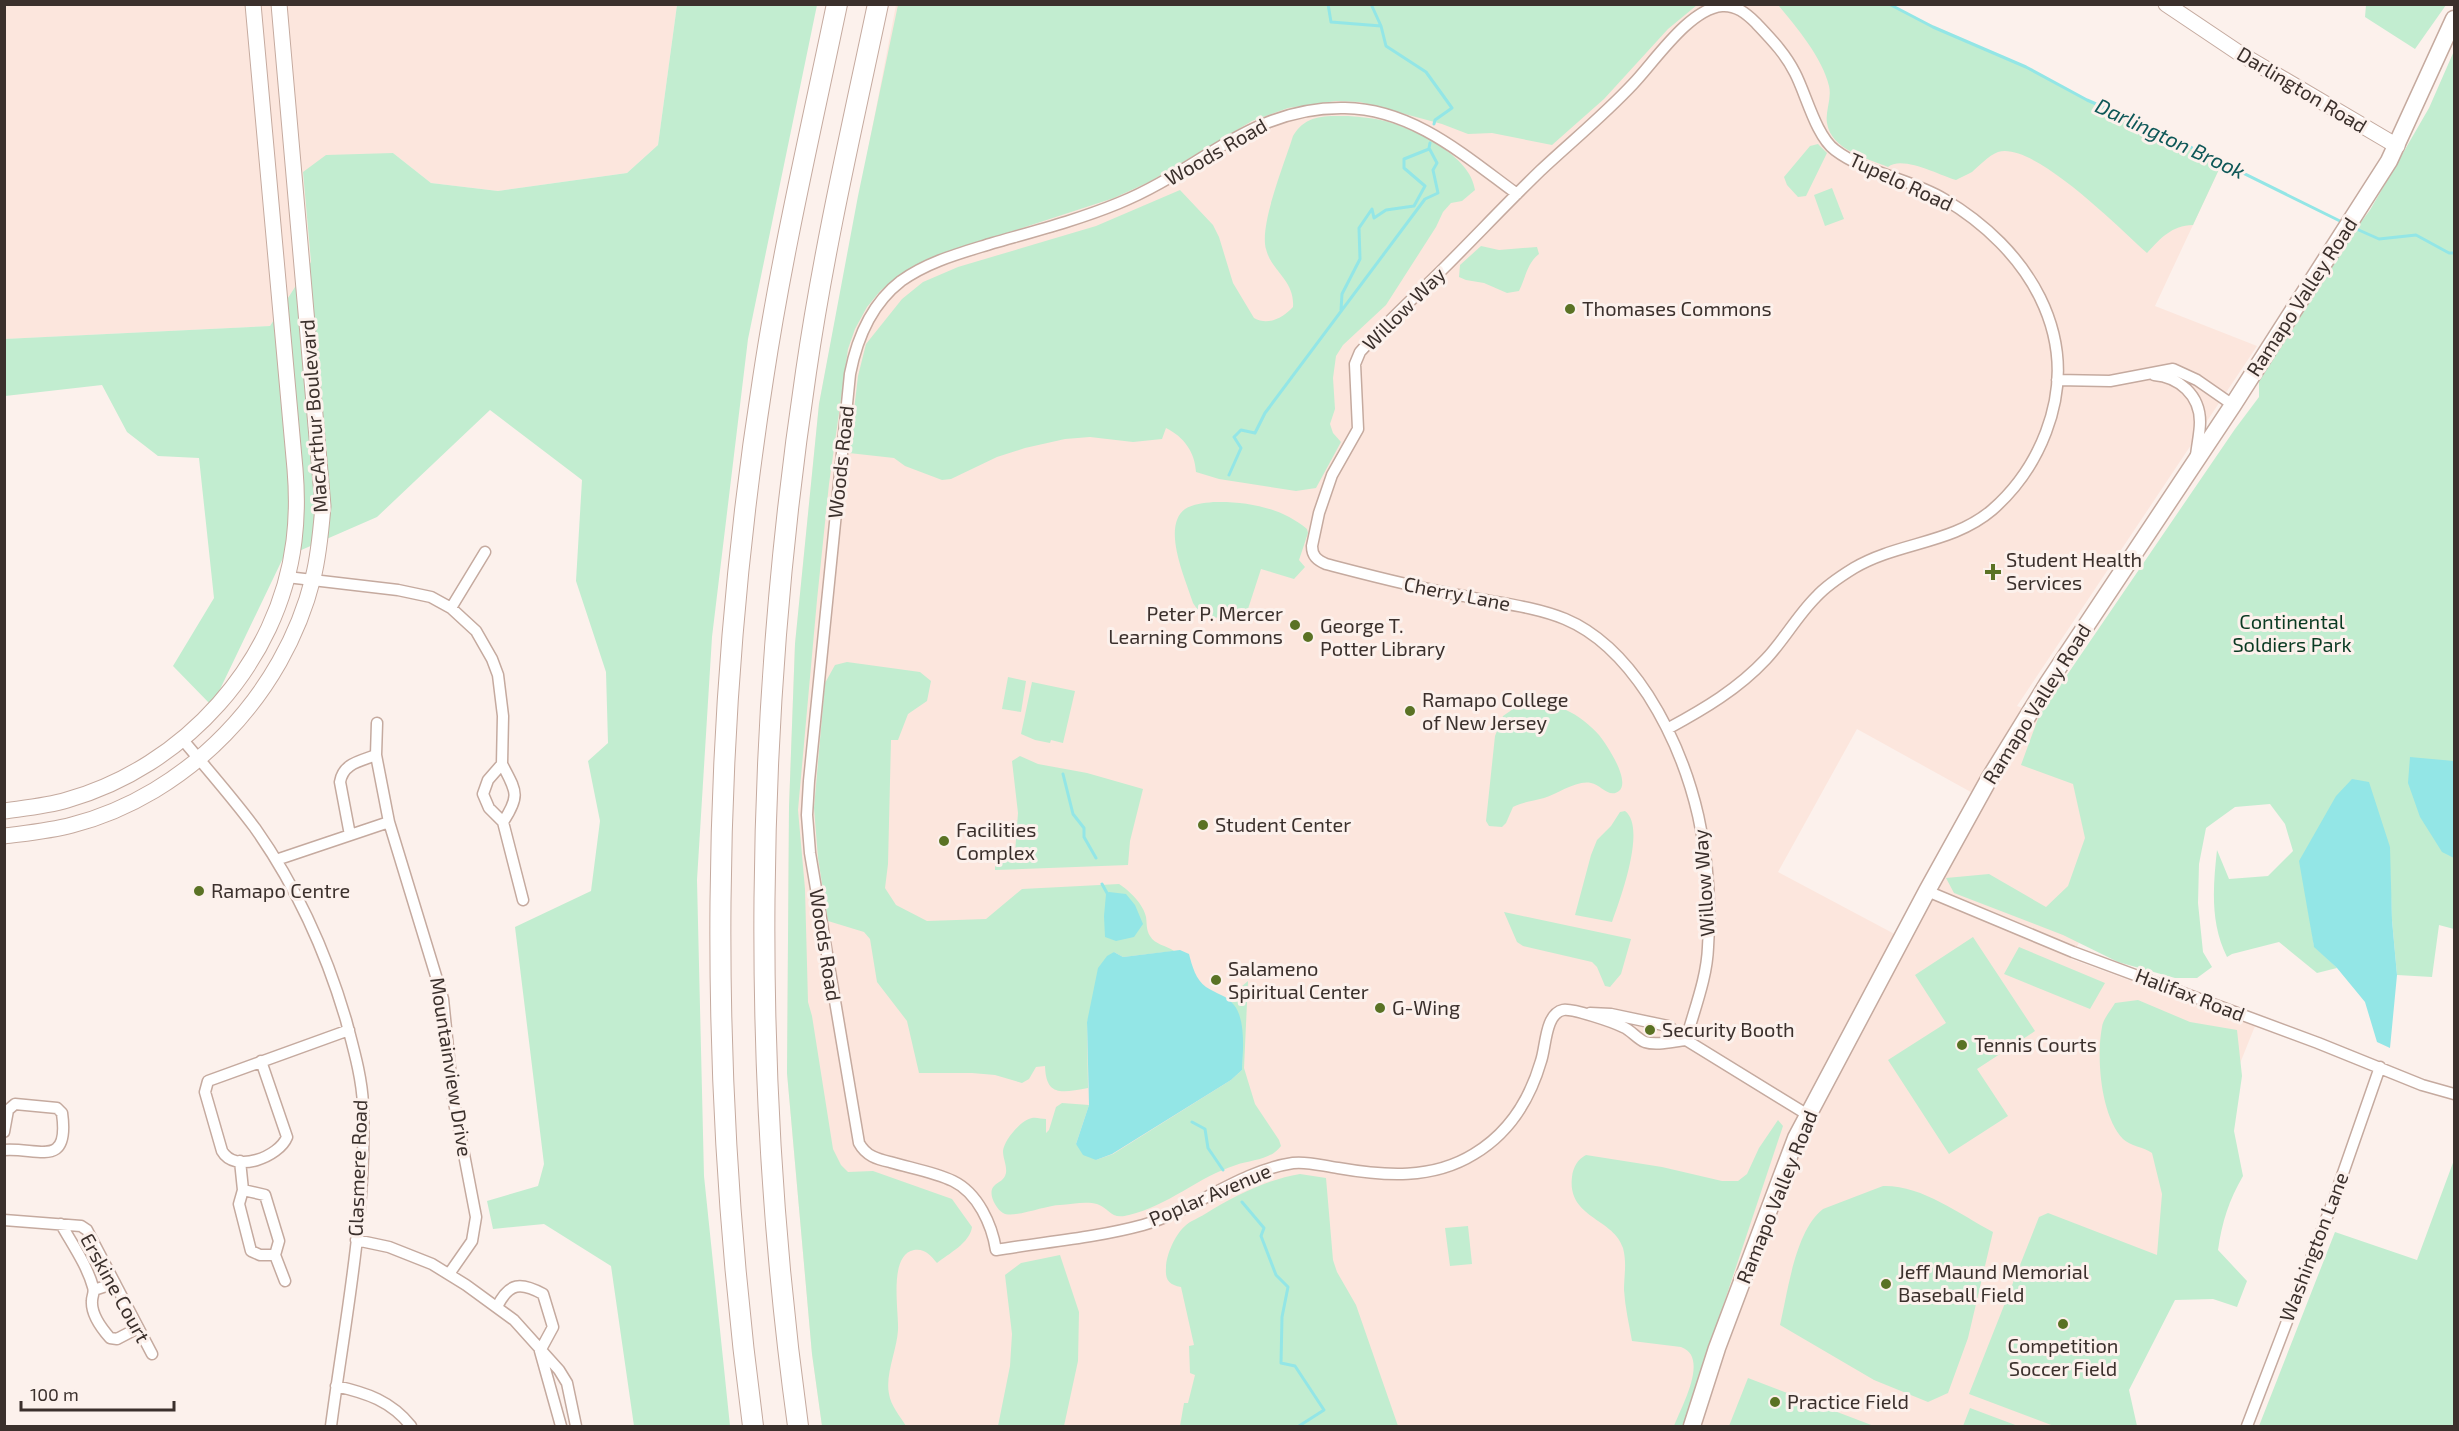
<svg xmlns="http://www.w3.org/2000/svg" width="2459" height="1431" font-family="'Exo 2',sans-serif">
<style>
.built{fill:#fce6dd;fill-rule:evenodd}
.green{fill:#c2edd0}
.water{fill:#93e6e6}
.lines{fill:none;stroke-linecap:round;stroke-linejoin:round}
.stream{stroke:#93e6e6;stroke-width:3}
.street-casing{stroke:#c5aa9f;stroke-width:13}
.secondary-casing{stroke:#c5aa9f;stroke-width:17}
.primary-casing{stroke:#c5aa9f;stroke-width:19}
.highway-casing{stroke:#c5aa9f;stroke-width:22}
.street{stroke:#fff;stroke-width:10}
.secondary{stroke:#fff;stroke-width:15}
.primary{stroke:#fff;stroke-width:16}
.highway{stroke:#fff;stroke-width:20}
.poi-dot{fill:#5a7224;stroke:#fcf1ec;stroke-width:2}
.labels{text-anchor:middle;stroke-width:6;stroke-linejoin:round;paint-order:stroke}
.street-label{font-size:20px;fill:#3b302c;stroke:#fcf1ec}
.poi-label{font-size:20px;fill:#3b302c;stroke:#fcf1ec;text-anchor:start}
.park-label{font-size:20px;fill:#0a3a22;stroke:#fcf1ec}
.water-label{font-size:21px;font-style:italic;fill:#0d5757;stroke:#fcf1ec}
</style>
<rect width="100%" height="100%" fill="#fcf1ec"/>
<!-- built -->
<path class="built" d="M 4,5 L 677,5 L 658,145 L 627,173 L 498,191 L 431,183 L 393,153 L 303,172 L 311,262 L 270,326 L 5,339 Z
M 896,5 L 1888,5 L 2026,67 L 2087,100 L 2154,129 L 2222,163 L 2155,306 L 2257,346 L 2017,706 L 2166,763 L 2071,959 L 2255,1026 L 2094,1426 L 822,1426 L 812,1354 L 787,1073 L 789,807 L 795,644 L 819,404 ZM 1857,729 L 1978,796 L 1902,938 L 1778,872 Z"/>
<!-- green -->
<path class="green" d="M 677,5 L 817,5 L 748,339 L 712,637 L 697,880 L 704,1176 L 730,1426 L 634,1426 L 611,1266 L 544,1224 L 493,1229 L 487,1201 L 538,1186 L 544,1164 L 515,927 L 591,891 L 600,821 L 588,761 L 608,743 L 606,672 L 576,581 L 582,480 L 490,410 L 377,517 L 283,558 L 212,706 L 173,666 L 214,598 L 199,458 L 158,456 L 127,432 L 102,385 L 5,396 L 4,339 L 270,326 L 311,262 L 303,172 L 326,155 L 393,153 L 431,183 L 498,191 L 627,173 L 658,145 Z
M 898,5 L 1697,5 L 1668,29 L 1604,99 L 1552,145 L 1492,133 L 1468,134 L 1442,124 L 1360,102 L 1336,101 L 1288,108 L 1252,121 L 1149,182 L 1114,198 L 927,259 L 881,290 L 867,307 L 855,329 L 848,349 L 829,484 L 817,600 L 798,810 L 805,889 L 808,1002 L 812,1016 L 833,1149 L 841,1165 L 848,1172 L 873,1171 L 952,1199 L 972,1227 C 970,1243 948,1254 937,1263 C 931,1256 925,1248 914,1250 C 888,1255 899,1311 898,1330 C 897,1350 885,1374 889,1394 C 891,1406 900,1416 906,1426 L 822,1426 L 812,1354 L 787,1073 L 789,807 L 795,644 L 819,404 L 858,196 Z
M 1778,5 L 1889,5 L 1933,27 L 2026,67 L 2087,100 L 2154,129 L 2222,163 L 2193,225 C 2171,226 2162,237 2147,253 C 2120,229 2034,141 1998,152 C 1988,156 1980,165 1972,172 C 1967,175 1961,177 1956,180 C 1939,175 1902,155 1888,167 C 1867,158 1831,150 1827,123 C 1825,111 1832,99 1829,86 C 1823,59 1796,26 1778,5 Z
M 2366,5 L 2366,4 L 2446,5 L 2415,49 L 2365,17 Z
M 2454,51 L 2454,929 L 2439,925 L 2432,977 L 2397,975 L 2392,920 L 2389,845 L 2309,910 L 2314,946 L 2337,968 L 2317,973 L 2279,942 L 2232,954 L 2227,957 C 2210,923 2213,887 2217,850 L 2229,879 L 2268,876 L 2293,851 L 2285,824 L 2270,804 L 2235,807 L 2206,828 L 2199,864 L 2198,903 L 2203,952 L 2212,967 L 2197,978 L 2175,978 L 2118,962 L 2063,935 L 1954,893 L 1946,878 L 1989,874 L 2046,907 L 2068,886 L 2085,838 L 2073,784 L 2021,765 L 2039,716 L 2235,429 L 2259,397 L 2259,381 L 2343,246 L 2370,210 L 2429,108 Z
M 1348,116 C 1360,117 1373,118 1385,121 C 1415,129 1471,156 1475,190 L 1462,201 L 1451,203 L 1443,212 L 1436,227 L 1386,305 L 1343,345 L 1336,356 L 1333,378 L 1335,409 L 1330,424 L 1333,433 L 1341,442 L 1316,488 L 1296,491 L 1219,479 L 1196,472 C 1195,452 1184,437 1166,428 L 1162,439 L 1133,442 L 1090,437 L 1065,439 L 1025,448 L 997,457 L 951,479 L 942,480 L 905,466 L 894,458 L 849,453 L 858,376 L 866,344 L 902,299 L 923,282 L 958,267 L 1096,226 L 1180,190 L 1213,225 L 1219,237 L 1233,283 L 1254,318 C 1268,326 1283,318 1293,307 C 1295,280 1271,271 1266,249 C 1259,225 1285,162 1293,136 C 1306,114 1325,116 1348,116 Z
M 1818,144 L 1827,153 L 1826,155 L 1806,196 L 1798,197 L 1787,185 L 1784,177 L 1810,146 Z
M 1832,188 L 1844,219 L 1825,226 L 1814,195 Z
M 1481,246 L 1499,250 L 1537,247 L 1539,254 C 1527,263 1526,277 1519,291 L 1507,293 L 1484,283 L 1466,280 L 1459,277 L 1460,265 Z
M 1213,502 C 1246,501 1280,507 1307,529 L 1308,533 L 1299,560 L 1305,567 L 1294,579 L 1261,569 L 1247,612 C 1228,618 1205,624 1193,603 C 1186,580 1161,527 1185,509 C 1193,504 1204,503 1213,502 Z
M 847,662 L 920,672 L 931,681 L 927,701 L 908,714 L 898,740 L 891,740 L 888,864 L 885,888 L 896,905 L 927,921 L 986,919 L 1022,889 L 1119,884 C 1129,890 1144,905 1146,917 C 1147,923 1146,930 1150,936 C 1155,945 1166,945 1174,951 L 1123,957 L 1114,952 L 1087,1022 L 1088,1088 C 1063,1092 1046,1098 1045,1066 L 1036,1067 L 1029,1079 L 1022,1083 L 995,1075 L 972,1073 L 919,1073 L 907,1021 L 877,982 L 870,939 L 864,932 L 828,921 L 818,858 L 814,808 L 825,683 L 835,665 Z
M 1008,677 L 1026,681 L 1021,712 L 1002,709 Z
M 1032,682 L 1075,691 L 1063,743 L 1051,740 L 1050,743 L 1035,740 L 1021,734 Z
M 1516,707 C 1532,706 1552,703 1566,710 C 1578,715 1591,726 1599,735 C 1607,745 1631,781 1619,791 C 1609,799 1600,784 1591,783 C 1576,780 1558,794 1544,798 C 1533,801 1523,802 1513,807 L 1506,823 L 1502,827 L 1489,826 L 1486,821 L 1495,736 L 1503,716 Z
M 1020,756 L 1038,764 L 1087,773 L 1143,789 L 1130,841 L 1128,865 L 995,870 L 995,859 L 1015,853 L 1018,813 L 1012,761 Z
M 1625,811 C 1647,827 1620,900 1612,922 L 1575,915 L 1591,855 L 1597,840 L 1611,826 L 1620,812 Z
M 1504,912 L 1631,939 L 1621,974 L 1610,987 L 1605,986 L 1597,967 L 1592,962 L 1523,946 L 1517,942 Z
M 1973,937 L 2035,1031 L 1977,1069 L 2008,1116 L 1949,1154 L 1888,1060 L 1946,1023 L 1915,975 Z
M 2019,947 L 2105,983 L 2090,1009 L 2004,974 Z
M 1248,981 L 1244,1068 L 1255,1104 L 1279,1140 L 1281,1146 C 1271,1160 1251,1160 1236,1165 C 1198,1177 1168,1206 1129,1215 C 1110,1220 1111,1209 1097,1204 C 1087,1201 1071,1204 1060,1205 C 1046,1205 1013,1219 1003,1213 C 996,1209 987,1193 994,1186 C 999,1181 1004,1181 1006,1173 C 1007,1165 1003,1159 1003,1151 C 1004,1140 1021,1120 1032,1118 C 1036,1117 1042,1119 1046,1119 L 1046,1133 L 1049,1130 L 1056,1107 L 1062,1103 L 1089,1105 L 1076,1144 L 1096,1160 L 1113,1154 L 1231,1080 L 1242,1070 C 1243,1046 1245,1017 1228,998 Z
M 2138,1000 L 2190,1022 L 2237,1030 L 2242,1076 L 2234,1131 L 2243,1176 C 2229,1200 2222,1222 2218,1250 L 2247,1281 L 2237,1307 L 2213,1299 L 2175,1300 L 2129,1390 L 2137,1426 L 2054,1426 L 1969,1394 L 2039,1217 L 2048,1213 L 2157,1255 L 2162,1194 L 2152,1153 C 2144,1147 2130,1146 2123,1139 C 2101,1116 2096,1058 2102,1027 C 2103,1019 2111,1010 2115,1003 Z
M 1778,1120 L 1783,1126 L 1683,1426 L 1674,1426 C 1681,1407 1710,1357 1681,1347 L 1632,1341 C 1629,1324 1625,1307 1624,1290 C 1624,1276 1627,1263 1623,1248 C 1614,1218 1567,1218 1572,1177 C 1573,1167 1578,1159 1586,1155 L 1662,1167 L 1722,1181 L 1738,1181 L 1747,1174 L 1759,1148 Z
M 2454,1160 L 2454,1426 L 2259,1426 L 2335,1232 L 2417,1260 Z
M 1300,1174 L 1326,1178 L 1333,1260 L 1337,1272 L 1356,1305 L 1398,1426 L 1180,1426 L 1184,1403 L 1188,1403 L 1195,1375 L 1190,1373 L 1189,1346 L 1194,1345 L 1181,1287 C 1169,1285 1165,1280 1166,1268 C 1166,1255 1175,1235 1185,1226 C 1190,1221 1199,1218 1205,1214 C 1235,1196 1265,1180 1300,1174 Z
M 1883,1186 C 1922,1185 1959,1214 1993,1232 L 1968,1338 L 1948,1393 L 1928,1402 L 1874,1380 L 1780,1325 C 1788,1291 1795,1231 1823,1209 Z
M 1468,1226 L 1472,1264 L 1450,1266 L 1445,1228 Z
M 1060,1255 L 1079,1312 L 1078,1361 L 1064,1426 L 998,1426 L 1010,1366 L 1012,1334 L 1005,1275 L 1021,1263 Z
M 1748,1378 L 1874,1426 L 1729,1426 Z
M 1970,1408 L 2018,1426 L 1963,1426 Z"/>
<!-- water -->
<path class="water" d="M 2410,757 L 2454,761 L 2454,858 L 2442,852 L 2420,817 L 2408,783 Z
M 2352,779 L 2369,782 L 2390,847 L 2392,920 L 2397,975 L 2390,1048 L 2377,1042 L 2365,1002 L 2337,968 L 2314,947 L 2299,861 L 2336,796 Z
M 1109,892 L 1126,894 L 1135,905 L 1143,924 L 1134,937 L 1116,941 L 1105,937 L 1104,916 L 1106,894 Z
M 1180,950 L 1189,954 C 1192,966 1196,980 1206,987 C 1216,994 1227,995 1234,1005 C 1246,1020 1243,1051 1242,1070 L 1231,1080 L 1112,1154 L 1096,1160 L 1083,1155 L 1076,1144 L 1089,1105 L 1087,1022 L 1098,968 L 1107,956 L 1114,952 L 1123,957 Z"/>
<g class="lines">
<!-- stream -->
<path class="stream" d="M 1328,4 L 1331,22 L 1381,26
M 1371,4 L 1381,26 L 1386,46 L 1426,72 L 1452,108 L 1435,120 L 1434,124
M 1889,4 L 1933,27 L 2026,67 L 2087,100 L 2154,129 L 2344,223
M 2352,227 L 2379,239 L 2416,235 L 2449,253 L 2454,253
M 1341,310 L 1342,294 L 1360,259 L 1359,228 L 1372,209 L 1374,218 L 1386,210 L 1414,206 L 1425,186 L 1404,168 L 1404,159 L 1429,149
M 1229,475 L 1241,448 L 1234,437 L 1241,430 L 1255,433 L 1265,413 L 1425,199 L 1438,193 L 1433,170 L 1437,163 L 1429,148 L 1430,143
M 1063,774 L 1073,814 L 1084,828 L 1084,837 L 1096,858
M 1102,884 L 1107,893
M 1192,1122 L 1205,1129 L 1208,1148 L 1223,1170
M 1242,1202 L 1264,1228 L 1261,1236 L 1276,1275 L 1288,1287 L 1282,1317 L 1281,1363 L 1295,1366 L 1324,1410 L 1299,1426"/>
<!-- street casing -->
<g class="street-casing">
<path id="street" d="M 1517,194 C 1465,156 1413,109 1345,108 C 1251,106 1201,170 1119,203 C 1078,220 1035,231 993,243 C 961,253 929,261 901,281 C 871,304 857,338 850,374 L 809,781 L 807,815 L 810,853 L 859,1143 C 866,1156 877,1159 890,1162 C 910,1168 934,1172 953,1181 C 978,1193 992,1225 996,1250 C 1044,1242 1095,1238 1143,1225 C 1195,1210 1239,1171 1293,1163 C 1307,1161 1323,1166 1338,1168 C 1384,1176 1432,1180 1474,1154 C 1509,1133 1530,1099 1541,1061 C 1546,1047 1545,1014 1563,1010 C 1572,1008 1613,1022 1623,1027 C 1631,1030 1637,1039 1645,1042 C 1657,1046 1674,1041 1686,1040
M 2154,375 C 2179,377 2200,395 2200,422 C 2200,433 2197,445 2196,456
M 2057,380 L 2110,381 L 2173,369 L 2197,380 L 2233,405
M 287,577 L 398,590 L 431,597 L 451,608 L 476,631 L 492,659 L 498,675 L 503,716 L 502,764 L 488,780 L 483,794 L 489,808 L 503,822 L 523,900
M 451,608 L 485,552
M 377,723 L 376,755 L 389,822 L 443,999 L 453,1097 L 476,1217 L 472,1241 L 449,1274
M 1669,728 C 1704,709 1738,689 1766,659 C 1784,640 1797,616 1816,597 C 1826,586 1841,576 1854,568 C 1898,542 1952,544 1992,510 C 2016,489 2035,461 2046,432 C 2083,335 2027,248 1944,199 C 1911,179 1865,173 1835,150 C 1816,136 1806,94 1795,73 C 1785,53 1771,39 1756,23 C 1746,13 1736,5 1722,6 C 1689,9 1655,61 1633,84 C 1604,115 1571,142 1540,171 C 1508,202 1477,235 1445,267 C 1417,295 1387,322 1360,352 L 1355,364 L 1358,429 L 1332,475 L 1319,513 L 1312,546 C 1312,556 1317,560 1326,564 C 1372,576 1417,588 1464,596 C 1497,603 1533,606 1565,619 C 1601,634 1627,663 1648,695 C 1696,770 1714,859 1708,947 C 1707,978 1694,1010 1686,1040
M 183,740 C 207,769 232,797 255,828 C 296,886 326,952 346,1020 C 353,1047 362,1077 363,1105 C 367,1213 345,1320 331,1426
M 502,764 C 516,791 521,795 503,822
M 350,835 L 340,782 C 343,763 361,761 376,755
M 276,860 L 389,822
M 1927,891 L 2073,952 L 2318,1043 L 2422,1085 L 2454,1094
M 1590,1013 L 1611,1014 L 1668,1026 L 1686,1040 L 1808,1115
M 261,1061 L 287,1137 C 279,1157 235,1174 222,1151 L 205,1092 L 208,1081 L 349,1030
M 4,1132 L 8,1110 L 15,1104 L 57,1108 L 62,1113 C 70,1170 37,1147 4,1150
M 240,1161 L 243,1190 L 239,1204 L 251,1251 L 260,1255 L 275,1255 L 279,1241 L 265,1195 L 243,1190
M 4,1220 L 81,1226 L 87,1230 L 152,1354
M 61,1224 C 72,1244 87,1265 93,1287 C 95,1293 92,1295 92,1301 C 91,1314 102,1329 110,1338 L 117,1339 L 138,1328
M 356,1240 L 389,1247 L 432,1264 L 466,1285 L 514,1320 L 559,1370 L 567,1383 L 576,1426
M 275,1255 L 285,1281
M 94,1290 L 115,1283
M 497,1307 C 509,1282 521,1282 543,1294 L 553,1327 L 540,1351
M 540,1351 L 561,1426
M 336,1386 C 367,1393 391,1401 411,1426
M 2247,1426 L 2335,1196 L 2380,1067"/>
</g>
<!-- secondary casing -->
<g class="secondary-casing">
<path id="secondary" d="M 2166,4 L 2239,53 L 2397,146
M 4,811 C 25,808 47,806 67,800 C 184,767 279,663 294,541 C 297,517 297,493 295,469 L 253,4
M 4,836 C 27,833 50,831 72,825 C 188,795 284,695 313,578 C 319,555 321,530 323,506 L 279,4"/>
</g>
<!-- primary casing -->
<g class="primary-casing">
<path id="primary" d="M 1692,1426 L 1717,1348 L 1796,1138 L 1927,891 L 1989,779 L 2048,683 L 2233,405 L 2389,161 L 2454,19"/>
</g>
<!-- highway casing -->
<g class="highway-casing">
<path id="highway" d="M 753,1426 C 707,1080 709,724 763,379 C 782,253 811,129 837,4
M 798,1426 C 750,1078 754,719 806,372 C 824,248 852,127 878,4"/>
</g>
<!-- street -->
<use href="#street" class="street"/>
<!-- secondary -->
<use href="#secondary" class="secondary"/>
<!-- primary -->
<use href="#primary" class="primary"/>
<!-- highway -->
<use href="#highway" class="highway"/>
</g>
<!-- markers -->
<g class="poi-dot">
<circle cx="1570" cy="309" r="6"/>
<path d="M1990 563h6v6h6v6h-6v6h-6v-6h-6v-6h6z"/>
<circle cx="1295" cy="625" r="6"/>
<circle cx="1308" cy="637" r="6"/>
<circle cx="1410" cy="711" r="6"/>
<circle cx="1203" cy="825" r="6"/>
<circle cx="944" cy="841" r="6"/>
<circle cx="199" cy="891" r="6"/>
<circle cx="1216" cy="980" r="6"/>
<circle cx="1380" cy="1008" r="6"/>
<circle cx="1650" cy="1030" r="6"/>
<circle cx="1962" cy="1045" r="6"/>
<circle cx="1886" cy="1284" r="6"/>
<circle cx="2063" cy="1324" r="6"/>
<circle cx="1775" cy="1402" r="6"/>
</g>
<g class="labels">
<!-- street labels -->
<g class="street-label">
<text transform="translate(2302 90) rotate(31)" y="7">Darlington Road</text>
<text transform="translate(1216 152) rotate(-30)" y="7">Woods Road</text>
<text transform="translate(1901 182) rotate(25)" y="7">Tupelo Road</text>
<text transform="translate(2302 297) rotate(-57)" y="7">Ramapo Valley Road</text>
<text transform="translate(1404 309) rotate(-45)" y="7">Willow Way</text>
<text transform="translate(314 416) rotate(-94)" y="7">MacArthur Boulevard</text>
<text transform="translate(841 462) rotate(-84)" y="7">Woods Road</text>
<text transform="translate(1457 594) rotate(11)" y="7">Cherry Lane</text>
<text transform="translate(2037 704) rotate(-58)" y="7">Ramapo Valley Road</text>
<text transform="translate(1704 883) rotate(-94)" y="7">Willow Way</text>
<text transform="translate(825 945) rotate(81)" y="7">Woods Road</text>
<text transform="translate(2190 995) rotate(21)" y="7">Halifax Road</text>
<text transform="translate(451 1067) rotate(81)" y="7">Mountainview Drive</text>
<text transform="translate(358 1168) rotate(-88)" y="7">Glasmere Road</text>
<text transform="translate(1210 1195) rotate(-23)" y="7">Poplar Avenue</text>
<text transform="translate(1777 1197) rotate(-68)" y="7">Ramapo Valley Road</text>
<text transform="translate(2314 1247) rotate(-69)" y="7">Washington Lane</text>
<text transform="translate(115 1288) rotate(61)" y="7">Erskine Court</text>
</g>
<!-- poi labels -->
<g class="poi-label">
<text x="1582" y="316">Thomases Commons</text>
<text x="2006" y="567">Student Health<tspan x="2006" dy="23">Services</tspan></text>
<text x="1283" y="621" text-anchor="end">Peter P. Mercer<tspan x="1283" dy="23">Learning Commons</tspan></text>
<text x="1320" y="633">George T.<tspan x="1320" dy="23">Potter Library</tspan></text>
<text x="1422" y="707">Ramapo College<tspan x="1422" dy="23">of New Jersey</tspan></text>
<text x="1215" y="832">Student Center</text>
<text x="956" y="837">Facilities<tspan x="956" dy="23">Complex</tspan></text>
<text x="211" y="898">Ramapo Centre</text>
<text x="1228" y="976">Salameno<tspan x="1228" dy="23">Spiritual Center</tspan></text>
<text x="1392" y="1015">G-Wing</text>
<text x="1662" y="1037">Security Booth</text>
<text x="1974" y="1052">Tennis Courts</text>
<text x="1898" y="1279">Jeff Maund Memorial<tspan x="1898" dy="23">Baseball Field</tspan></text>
<text x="2063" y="1353" text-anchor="middle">Competition<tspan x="2063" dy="23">Soccer Field</tspan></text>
<text x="1787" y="1409">Practice Field</text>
</g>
<!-- park labels -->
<g class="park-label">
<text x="2292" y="629">Continental<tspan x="2292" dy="23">Soldiers Park</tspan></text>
</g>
<!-- water labels -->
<g class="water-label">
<text transform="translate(2170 139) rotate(25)" y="7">Darlington Brook</text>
</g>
</g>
<!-- border -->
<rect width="2459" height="1431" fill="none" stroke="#3b302c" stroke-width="12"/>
<!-- scale -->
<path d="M21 1401v9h153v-9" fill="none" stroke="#3b302c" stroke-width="3"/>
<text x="30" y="1401" font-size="18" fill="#3b302c" stroke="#fcf1ec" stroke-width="4.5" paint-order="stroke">100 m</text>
</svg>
